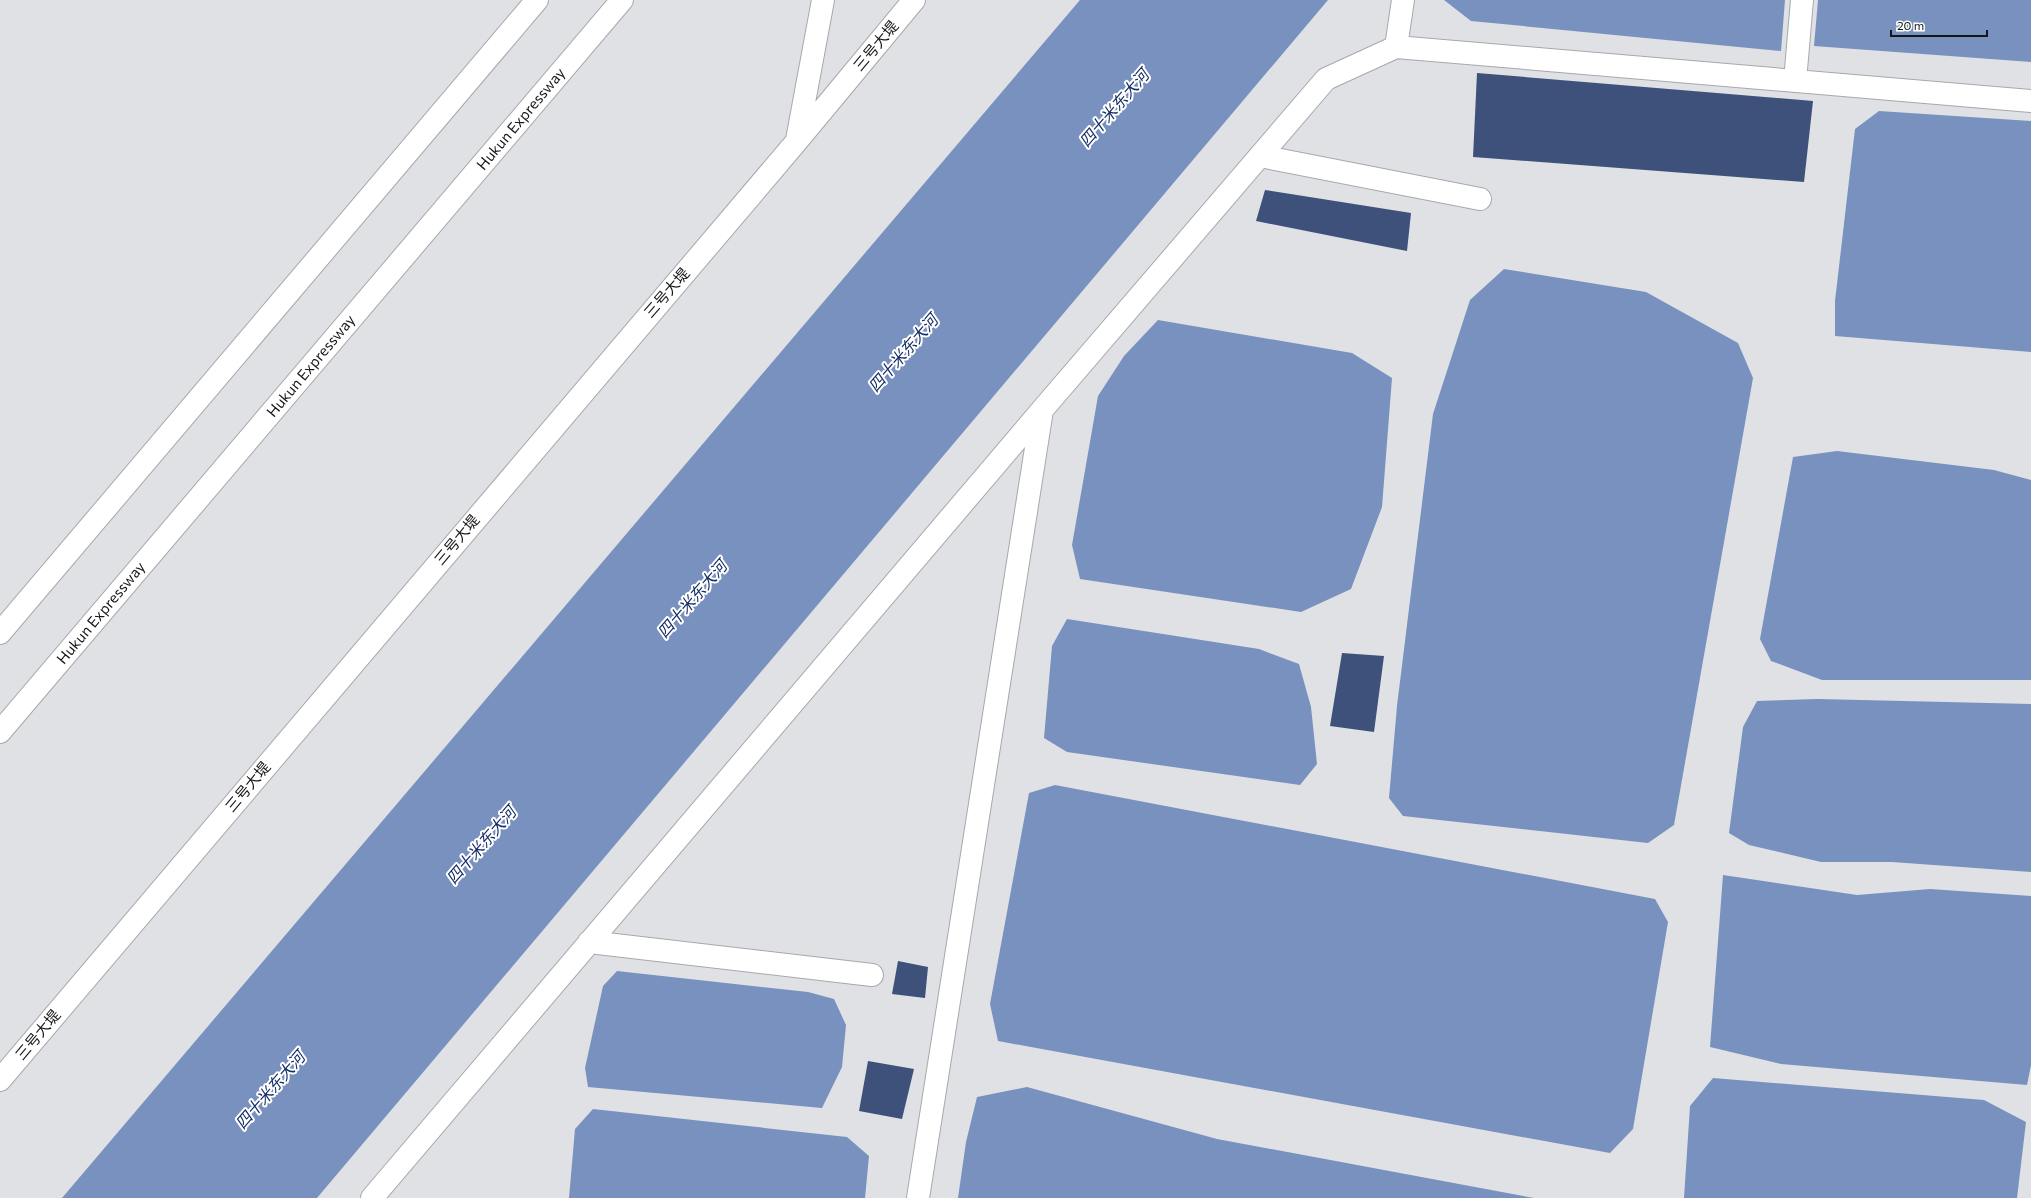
<svg xmlns="http://www.w3.org/2000/svg" width="2031" height="1198" font-family="Commissioner,'Noto Sans SC',sans-serif">
<style>
.water{fill:#7991bf}
.building{fill:#3d517b}
.lines{fill:none;stroke-linecap:round;stroke-linejoin:round}
.minor-casing{stroke:#a7a8ac;stroke-width:24}
.highway-casing{stroke:#a7a8ac;stroke-width:24}
.minor{stroke:#fff;stroke-width:22}
.highway{stroke:#fff;stroke-width:22}
.labels{text-anchor:middle;stroke-width:4;stroke-linejoin:round;paint-order:stroke}
.street-label{font-size:15px;fill:#151617;stroke:#fff}
.water-label{font-size:16px;font-style:italic;fill:#142d65;stroke:#fff}
</style>
<rect width="100%" height="100%" fill="#dfe1e5"/>
<!-- water -->
<path class="water" d="M 1080,0 L 1328,0 L 317,1198 L 62,1198 Z
M 1444,0 L 1785,0 L 1781,51 L 1471,21 Z
M 1818,0 L 2031,0 L 2031,62 L 1814,46 Z
M 1879,111 L 2031,121 L 2031,352 L 1835,336 L 1835,301 L 1855,129 Z
M 1504,269 L 1646,292 L 1738,343 L 1753,378 L 1674,825 L 1648,843 L 1403,816 L 1389,798 L 1397,706 L 1433,414 L 1470,300 Z
M 1158,320 L 1352,353 L 1392,378 L 1382,507 L 1351,589 L 1301,612 L 1080,579 L 1072,545 L 1098,396 L 1124,356 Z
M 1837,451 L 1994,470 L 2031,480 L 2031,680 L 1822,680 L 1771,661 L 1760,639 L 1793,457 Z
M 1067,619 L 1259,649 L 1299,664 L 1311,707 L 1317,764 L 1300,785 L 1067,752 L 1044,738 L 1052,646 Z
M 1818,699 L 2031,704 L 2031,872 L 1892,862 L 1821,862 L 1749,845 L 1729,833 L 1743,727 L 1757,701 Z
M 1055,785 L 1655,899 L 1668,922 L 1633,1129 L 1610,1153 L 998,1041 L 990,1004 L 1029,793 Z
M 1723,875 L 1857,895 L 1930,889 L 2031,896 L 2031,1065 L 2027,1085 L 1781,1064 L 1710,1047 Z
M 617,971 L 808,992 L 834,999 L 846,1025 L 842,1067 L 822,1108 L 588,1087 L 585,1068 L 603,986 Z
M 1713,1078 L 1984,1100 L 2026,1122 L 2017,1198 L 1684,1198 L 1690,1106 Z
M 1027,1087 L 1217,1139 L 1534,1198 L 958,1198 L 966,1142 L 977,1097 Z
M 593,1109 L 847,1137 L 869,1156 L 865,1198 L 569,1198 L 575,1129 Z"/>
<!-- building -->
<path class="building" d="M 1477,73 L 1813,101 L 1804,182 L 1473,157 Z
M 1265,190 L 1411,213 L 1407,251 L 1256,221 Z
M 1342,653 L 1384,656 L 1374,732 L 1330,726 Z
M 898,961 L 928,967 L 925,998 L 892,994 Z
M 868,1061 L 914,1069 L 902,1119 L 859,1111 Z"/>
<g class="lines">
<!-- minor casing -->
<g class="minor-casing">
<path id="minor" d="M 1396,47 L 1403,0
M 1795,81 L 1802,0
M 797,140 L 823,0
M 1260,156 L 1480,199
M 589,942 L 872,975
M 0,1080 L 797,141 L 914,0
M 372,1198 L 1042,410 L 1326,79 L 1396,47 L 2031,101
M 918,1198 L 1042,410"/>
</g>
<!-- highway casing -->
<g class="highway-casing">
<path id="highway" d="M 0,633 L 537,0
M 0,732 L 622,0"/>
</g>
<!-- minor -->
<use href="#minor" class="minor"/>
<!-- highway -->
<use href="#highway" class="highway"/>
</g>
<g class="labels">
<!-- street labels -->
<g class="street-label">
<text transform="translate(876 46) rotate(-50)" y="5">三号大堤</text>
<text transform="translate(521 119) rotate(-50)" y="5">Hukun Expressway</text>
<text transform="translate(667 293) rotate(-49)" y="5">三号大堤</text>
<text transform="translate(311 366) rotate(-50)" y="5">Hukun Expressway</text>
<text transform="translate(457 540) rotate(-50)" y="5">三号大堤</text>
<text transform="translate(101 613) rotate(-50)" y="5">Hukun Expressway</text>
<text transform="translate(248 787) rotate(-50)" y="5">三号大堤</text>
<text transform="translate(38 1035) rotate(-50)" y="5">三号大堤</text>
</g>
<!-- water labels -->
<g class="water-label">
<text transform="translate(1114 108) rotate(-49)" y="6">四十米东大河</text>
<text transform="translate(903 353) rotate(-49)" y="6">四十米东大河</text>
<text transform="translate(692 599) rotate(-49)" y="6">四十米东大河</text>
<text transform="translate(481 845) rotate(-49)" y="6">四十米东大河</text>
<text transform="translate(270 1090) rotate(-49)" y="6">四十米东大河</text>
</g>
</g>
<!-- scale -->
<path d="M1891 30v6h96v-6" fill="none" stroke="#151617" stroke-width="2"/>
<text x="1897" y="30" font-size="12" fill="#151617" stroke="#ffffff" stroke-width="3" paint-order="stroke">20 m</text>
</svg>
